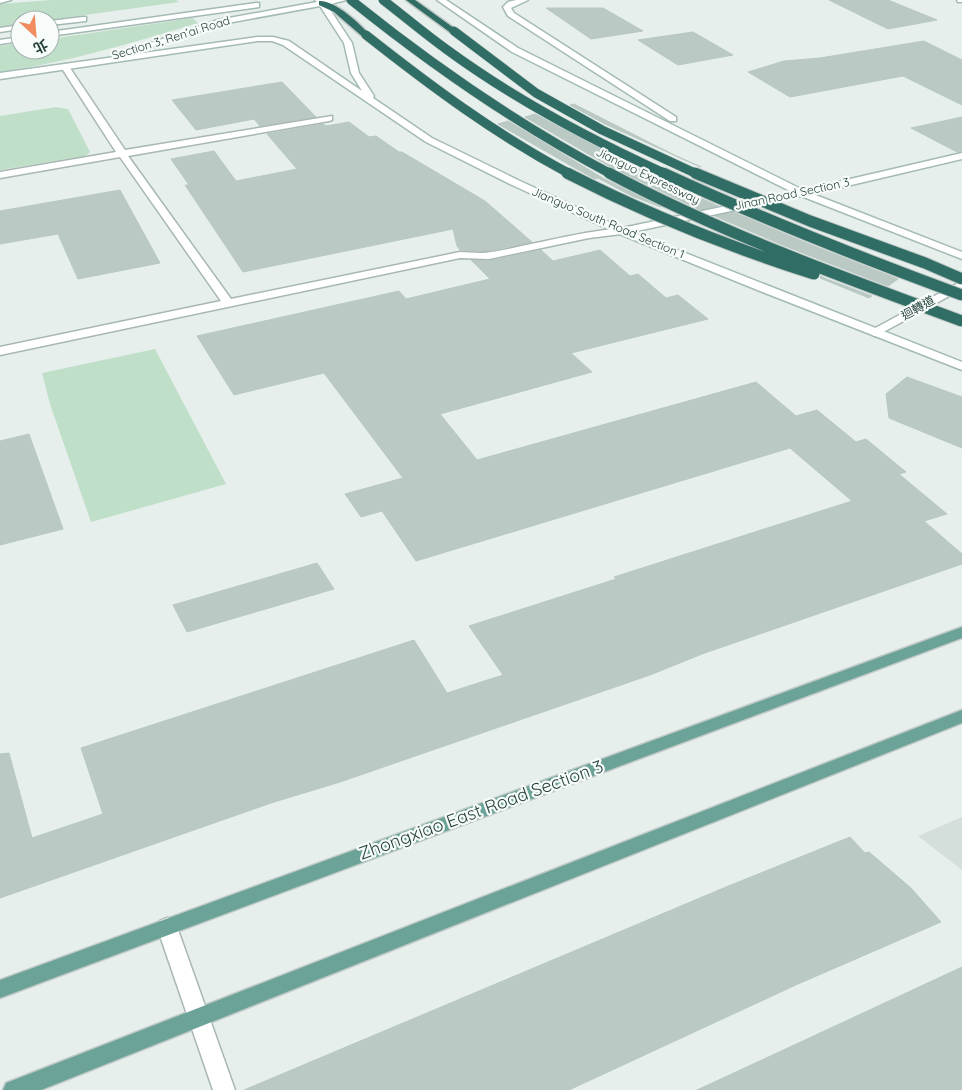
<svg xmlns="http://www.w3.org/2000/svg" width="962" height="1090" font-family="Quicksand,'Noto Sans TC',sans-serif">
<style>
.built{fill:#d4deda}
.green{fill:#bfdfc9}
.building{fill:#bbc9c4;stroke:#b8c8c2}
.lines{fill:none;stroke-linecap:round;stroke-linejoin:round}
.street-casing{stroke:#a8b7b3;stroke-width:3}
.secondary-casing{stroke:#a4bab4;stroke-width:3}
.primary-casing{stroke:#c2cac8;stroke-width:3}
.highway-casing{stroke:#c2cac8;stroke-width:3}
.street{fill:#fff;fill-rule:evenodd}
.secondary{fill:#fff;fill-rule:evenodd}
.primary{fill:#6ba398;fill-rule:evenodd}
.highway{fill:#306d64;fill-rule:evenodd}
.highway-bridge-far1-casing{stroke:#c2cac8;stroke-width:10;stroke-linecap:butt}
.highway-bridge-casing{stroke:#c2cac8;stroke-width:13;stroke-linecap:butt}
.highway-bridge-far1{stroke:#306d64;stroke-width:9}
.highway-bridge{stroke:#306d64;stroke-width:11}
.labels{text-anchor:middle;stroke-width:4.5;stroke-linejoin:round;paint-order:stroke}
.far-street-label{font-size:12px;fill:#24413b;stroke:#f7fbf9}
.near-street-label{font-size:18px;fill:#24413b;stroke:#f7fbf9}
</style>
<rect width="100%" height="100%" fill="#e6efeb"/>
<!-- built -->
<path class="built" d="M 962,817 L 962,870 L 918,836 Z"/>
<!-- green -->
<path class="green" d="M 51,0 L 176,0 L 179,2 L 49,20 L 20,20 L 20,24 L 0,27 L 0,4 Z
M 193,18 L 198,23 C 132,43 68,62 0,72 L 0,46 L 20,43 L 20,50 L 50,50 L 50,39 Z
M 56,107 L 68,109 L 90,152 L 85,156 L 0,170 L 0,116 Z
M 155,349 L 226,484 L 91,522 L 50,404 L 42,373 Z"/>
<!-- building -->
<path class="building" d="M 829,0 L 888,0 L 937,20 L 888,29 Z
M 546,8 L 603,8 L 643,31 L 591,39 Z
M 693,32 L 733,55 L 678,65 L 638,40 Z
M 924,41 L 962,60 L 962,105 L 903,76 L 790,97 L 748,72 L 784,61 L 820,58 Z
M 282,82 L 316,117 L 260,126 L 254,119 L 196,130 L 172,100 Z
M 574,104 L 680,158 L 701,167 L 605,124 L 570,105 Z
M 535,114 L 660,180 L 718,206 L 700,210 L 609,166 L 525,117 Z
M 962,117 L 962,151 L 957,152 L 911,128 Z
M 508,121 L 606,180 L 661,207 L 632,196 L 598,178 L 595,179 L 575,168 L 498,124 Z
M 349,122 L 369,137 L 376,136 L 399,152 L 402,152 L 485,201 L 532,242 L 487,251 L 460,250 L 457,246 L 453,229 L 243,272 L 185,185 L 189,185 L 171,159 L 214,151 L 236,181 L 297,169 L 267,134 L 323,124 L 326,126 Z
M 120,190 L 160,263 L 78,279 L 58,234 L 0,244 L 0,211 Z
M 733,212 L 809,244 L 898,279 L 888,286 L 785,246 L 715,216 Z
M 541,250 L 553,261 L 600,250 L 630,276 L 638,274 L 666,298 L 678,295 L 708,319 L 571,353 L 592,372 L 440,414 L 477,460 L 756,382 L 796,416 L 817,410 L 856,442 L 866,439 L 906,472 L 899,474 L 947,514 L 924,521 L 962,554 L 962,564 L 702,654 L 650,675 L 340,782 L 271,803 L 0,898 L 0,754 L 9,753 L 32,838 L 103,814 L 81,748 L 414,640 L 447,693 L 503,675 L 469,626 L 616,579 L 614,577 L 852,501 L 790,448 L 416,561 L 382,511 L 361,517 L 345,494 L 403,478 L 324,373 L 234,395 L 197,336 L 399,291 L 406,299 L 490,279 L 471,260 L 489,261 Z
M 821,276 L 824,278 L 872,296 L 869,298 L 820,278 Z
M 907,377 L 962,397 L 962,448 L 889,418 L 886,394 Z
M 29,434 L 63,529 L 0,545 L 0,441 Z
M 317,563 L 334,589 L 187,632 L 173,605 Z
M 850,837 L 865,853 L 869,852 L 911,888 L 941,922 L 798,984 L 569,1090 L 244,1090 L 726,887 Z
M 962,967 L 962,1090 L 697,1090 L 792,1046 Z"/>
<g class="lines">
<!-- street casing -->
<g class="street-casing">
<path id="street" d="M 957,0 L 962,0 L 962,2 L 958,2 Z
M 65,64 L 68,65 L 125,150 L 332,116 L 332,120 L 329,121 L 128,156 L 231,299 L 460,252 C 470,252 481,254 491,252 C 511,250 617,222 626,231 L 621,234 L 589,238 L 489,259 L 460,258 L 0,355 L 0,347 L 221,301 L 120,157 L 0,178 L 0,172 L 116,152 L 61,67 Z
M 962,281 L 962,289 L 878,335 L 874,336 L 868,332 Z
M 167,918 L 174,921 L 177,927 L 235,1090 L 213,1090 L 157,927 L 160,921 Z"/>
</g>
<!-- secondary casing -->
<g class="secondary-casing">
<path id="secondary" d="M 0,0 L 11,0 L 0,3 Z
M 315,0 L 346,0 L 327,5 L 352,43 L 359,73 L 374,96 L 373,98 L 432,138 L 520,181 L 622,228 L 792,192 L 512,52 L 437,0 L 446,0 L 518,48 L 803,190 L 962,153 L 962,159 L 813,194 L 962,252 L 962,259 L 801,196 L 632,232 L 962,362 L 962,370 L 760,291 L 617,233 L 512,185 L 426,142 L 283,45 L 272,41 L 257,41 L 0,79 L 0,73 L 257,37 L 273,37 L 289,41 L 362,91 L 351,73 L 344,43 L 320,6 L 222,24 L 143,50 L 136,48 L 218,20 L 317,2 Z
M 516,0 L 528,0 L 511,8 L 514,13 L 676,117 L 676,121 L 670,121 L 508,16 L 503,7 L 508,2 Z
M 256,3 L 259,3 L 259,7 L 50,36 L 50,32 Z
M 83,17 L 86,17 L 86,21 L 50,25 L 50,21 Z
M 20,25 L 20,29 L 0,32 L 0,28 Z
M 20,37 L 20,41 L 0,44 L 0,40 Z"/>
</g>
<!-- primary casing -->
<g class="primary-casing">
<path id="primary" d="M 962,627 L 962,638 L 0,998 L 0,980 Z
M 962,710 L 962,723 L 41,1090 L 3,1090 L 6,1083 Z"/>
</g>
<!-- highway casing -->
<g class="highway-casing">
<path id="highway" d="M 406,0 L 415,0 L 458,31 L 451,33 Z
M 319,1 C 335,0 360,24 370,35 L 363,37 L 334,12 L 319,5 Z"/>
</g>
<!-- street -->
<use href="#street" class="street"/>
<!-- secondary -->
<use href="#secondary" class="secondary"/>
<!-- primary -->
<use href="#primary" class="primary"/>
<!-- highway -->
<use href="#highway" class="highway"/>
<!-- highway-bridge-far1 casing -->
<g class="highway-bridge-far1-casing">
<path id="highway-bridge-far1" d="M 351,0 C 433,66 518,125 611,174
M 383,0 C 404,16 425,34 446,49 C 514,99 589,139 666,174
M 454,31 L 536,93 L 602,130 L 697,174
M 366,35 C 432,87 495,134 570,174"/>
</g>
<!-- highway-bridge casing -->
<g class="highway-bridge-casing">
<path id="highway-bridge" d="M 567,173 C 647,214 729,247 814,274
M 609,173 C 721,233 842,277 962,321
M 663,173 C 761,218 861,258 962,295
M 695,173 L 810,221 L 925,263 L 962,279"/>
</g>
<!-- highway-bridge-far1 -->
<use href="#highway-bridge-far1" class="highway-bridge-far1"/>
<!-- highway-bridge -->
<use href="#highway-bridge" class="highway-bridge"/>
</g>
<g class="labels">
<!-- far-street labels -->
<g class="far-street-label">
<text transform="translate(171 38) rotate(-17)" y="4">Section 3, Ren’ai Road</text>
<text transform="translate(648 176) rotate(26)" y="4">Jianguo Expressway</text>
<text transform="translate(792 194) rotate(-12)" y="4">Jinan Road Section 3</text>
<text transform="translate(608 223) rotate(23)" y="4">Jianguo South Road Section 1</text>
<text transform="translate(918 308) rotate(-29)" y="4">迴轉道</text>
</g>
<!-- near-street labels -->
<g class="near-street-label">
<text transform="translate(481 810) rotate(-20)" y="6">Zhongxiao East Road Section 3</text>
</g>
</g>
<!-- north arrow -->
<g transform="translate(35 35) rotate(154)"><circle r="24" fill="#f7fbf9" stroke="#a3b1ad"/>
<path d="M0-4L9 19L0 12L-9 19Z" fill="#f18c61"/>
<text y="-8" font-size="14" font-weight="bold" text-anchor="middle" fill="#24413b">北</text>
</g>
</svg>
